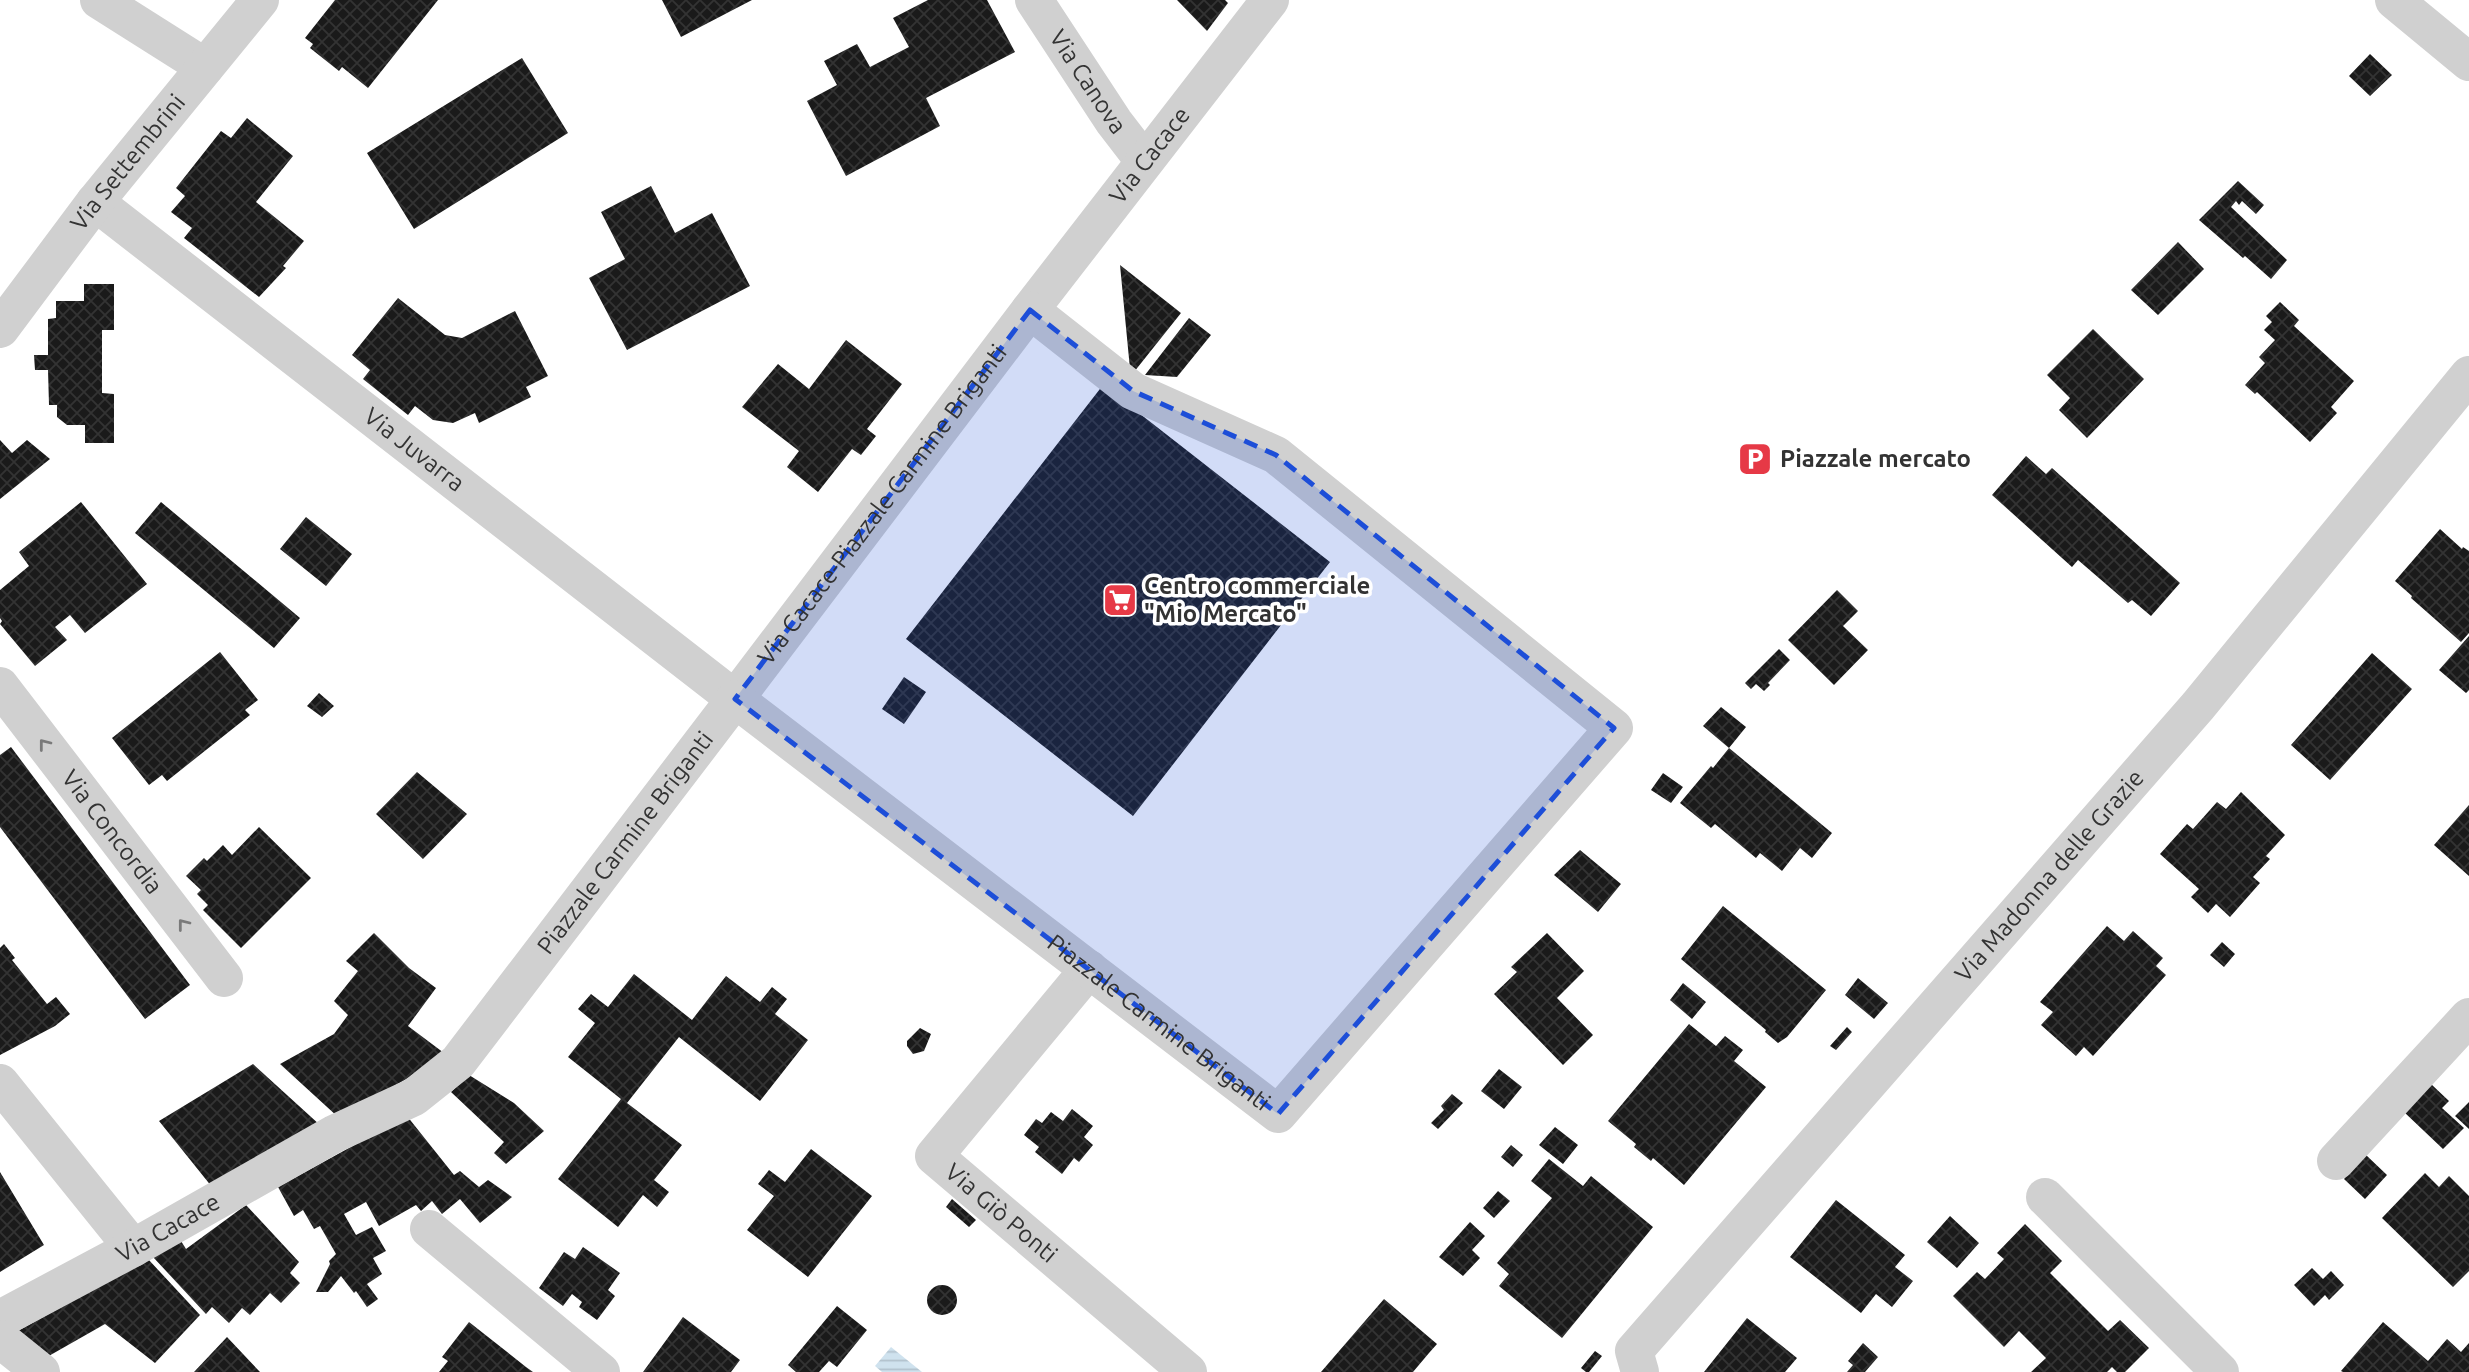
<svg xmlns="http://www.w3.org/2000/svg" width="2469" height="1372" font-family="Ubuntu,sans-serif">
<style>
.water{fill:url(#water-rules)}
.building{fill:url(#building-cross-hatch)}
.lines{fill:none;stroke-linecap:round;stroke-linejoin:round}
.minor{stroke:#d0d0d0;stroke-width:38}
.oneway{stroke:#7a7a7a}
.marked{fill:#1d4ed8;fill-opacity:0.2;stroke:#1d4ed8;stroke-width:5;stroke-dasharray:14 9;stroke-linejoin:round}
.labels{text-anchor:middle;stroke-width:7;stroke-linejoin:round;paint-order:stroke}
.street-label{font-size:24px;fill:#333;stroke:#fff}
.poi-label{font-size:24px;font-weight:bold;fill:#333;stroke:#fff;text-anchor:start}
</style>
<defs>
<pattern id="water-rules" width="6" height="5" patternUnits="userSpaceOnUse" patternTransform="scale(1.75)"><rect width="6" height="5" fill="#cfe2ee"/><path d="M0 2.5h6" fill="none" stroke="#b2c2cd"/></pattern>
<pattern id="building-cross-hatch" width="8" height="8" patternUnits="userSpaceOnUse" patternTransform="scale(1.75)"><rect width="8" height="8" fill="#1a1a1a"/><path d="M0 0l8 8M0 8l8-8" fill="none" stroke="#333"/></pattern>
</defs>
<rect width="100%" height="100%" fill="#fff"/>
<!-- water -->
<path class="water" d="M 891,1347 L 922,1372 L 882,1372 L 875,1366 Z"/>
<!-- building -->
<path class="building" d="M 335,0 L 438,0 L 368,88 L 342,67 L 339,71 L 310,48 L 313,44 L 305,38 Z
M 662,0 L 752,0 L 681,37 Z
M 928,0 L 987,0 L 1015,52 L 926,98 L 940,126 L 846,176 L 807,101 L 837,85 L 824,61 L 857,44 L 870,67 L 909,47 L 893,18 Z
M 1177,0 L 1225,0 L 1228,3 L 1207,31 Z
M 2370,54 L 2392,75 L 2370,96 L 2349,76 Z
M 522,58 L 568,133 L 414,229 L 367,153 Z
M 247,118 L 293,156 L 256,202 L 304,241 L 283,266 L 286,268 L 259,297 L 184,238 L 192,228 L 171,212 L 185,196 L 176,188 L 221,131 L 231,138 Z
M 2238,181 L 2264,205 L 2256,214 L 2242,201 L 2239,205 L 2236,201 L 2231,207 L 2287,260 L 2271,279 L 2245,256 L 2243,258 L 2199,220 Z
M 651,186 L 675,233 L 712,213 L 750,286 L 627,350 L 589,278 L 625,259 L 601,212 Z
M 2178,242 L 2204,269 L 2158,315 L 2131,290 Z
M 1120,265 L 1181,313 L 1134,372 L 1130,369 Z
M 84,284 L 114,284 L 114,330 L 102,330 L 102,393 L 114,394 L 114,443 L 85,443 L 85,425 L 67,425 L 57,417 L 57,405 L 49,405 L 48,370 L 35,370 L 34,355 L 48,355 L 48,319 L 56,318 L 56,301 L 84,301 Z
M 398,298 L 445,335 L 462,338 L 515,311 L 548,376 L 526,387 L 531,397 L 479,423 L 475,413 L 453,423 L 433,420 L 415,406 L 408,415 L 363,379 L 370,370 L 352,355 Z
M 2280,302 L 2299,320 L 2294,326 L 2354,381 L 2331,407 L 2337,413 L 2310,442 L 2257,392 L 2255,394 L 2245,385 L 2265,363 L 2259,357 L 2275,340 L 2264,330 L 2272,322 L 2266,316 Z
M 1189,318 L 1211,335 L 1177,377 L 1145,375 Z
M 2093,329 L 2144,379 L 2087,438 L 2059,410 L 2070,398 L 2047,375 Z
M 846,340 L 902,384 L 867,429 L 876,436 L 861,455 L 852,449 L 818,492 L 787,467 L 799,451 L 742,407 L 778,364 L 809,389 Z
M 1103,385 L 1330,562 L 1133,816 L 906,639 Z
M 0,440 L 12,453 L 27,440 L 50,459 L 0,499 Z
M 2026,456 L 2046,474 L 2052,468 L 2180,583 L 2151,616 L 2132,600 L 2128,603 L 2078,560 L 2072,567 L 1992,495 Z
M 81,502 L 147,584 L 85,633 L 70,615 L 55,627 L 67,640 L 35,666 L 0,624 L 2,621 L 0,618 L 0,590 L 29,566 L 19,552 Z
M 161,502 L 300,618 L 274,648 L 135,533 Z
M 306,517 L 352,554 L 326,586 L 280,549 Z
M 2440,529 L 2462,549 L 2463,547 L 2469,551 L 2469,633 L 2461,642 L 2411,598 L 2412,596 L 2395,581 Z
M 1837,590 L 1858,611 L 1843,626 L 1868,650 L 1834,685 L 1788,640 Z
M 2469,636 L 2469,690 L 2466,693 L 2439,670 Z
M 1779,649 L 1790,660 L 1768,683 L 1770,685 L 1764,691 L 1756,684 L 1751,689 L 1745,683 Z
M 220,652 L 258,700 L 245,710 L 250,715 L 167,781 L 162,775 L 149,785 L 112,738 Z
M 2372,653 L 2412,689 L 2330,780 L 2291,745 Z
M 904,677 L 926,692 L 904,724 L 882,709 Z
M 319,693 L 334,706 L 322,717 L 307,706 Z
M 1721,707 L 1746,727 L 1729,748 L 1703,726 Z
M 11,747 L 190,985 L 145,1019 L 0,827 L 0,755 Z
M 1729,748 L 1832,833 L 1812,858 L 1800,848 L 1782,871 L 1760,853 L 1756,858 L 1715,824 L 1711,828 L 1680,803 L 1711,766 L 1713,768 Z
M 417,772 L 467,814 L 423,859 L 376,814 Z
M 1663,773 L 1683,787 L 1671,803 L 1651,790 Z
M 2241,792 L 2285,835 L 2266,856 L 2270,859 L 2253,877 L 2260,883 L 2230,917 L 2216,904 L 2208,913 L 2191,897 L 2199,889 L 2160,854 L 2187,824 L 2193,829 L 2217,802 L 2226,809 Z
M 2469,805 L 2469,876 L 2434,845 Z
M 259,827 L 311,878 L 241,948 L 203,910 L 208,905 L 197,894 L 201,890 L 186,876 L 204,858 L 207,861 L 223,845 L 232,855 Z
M 1580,850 L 1621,884 L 1598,912 L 1554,875 Z
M 1723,906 L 1826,990 L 1787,1037 L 1778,1043 L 1765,1032 L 1766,1030 L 1681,959 Z
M 2107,926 L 2124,941 L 2133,931 L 2163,958 L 2156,966 L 2166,975 L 2093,1056 L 2084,1047 L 2076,1056 L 2041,1025 L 2053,1012 L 2040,1002 Z
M 374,933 L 409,968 L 436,988 L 408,1026 L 448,1056 L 338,1117 L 280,1064 L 334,1034 L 348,1015 L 334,1001 L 358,971 L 346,961 Z
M 1547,933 L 1584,971 L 1557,998 L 1593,1035 L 1563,1065 L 1494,994 L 1517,972 L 1511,967 Z
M 2222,942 L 2235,954 L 2224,967 L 2210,955 Z
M 4,944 L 15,958 L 12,960 L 47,1004 L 56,997 L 70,1014 L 55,1026 L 0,1055 L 0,948 Z
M 634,974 L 692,1020 L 726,976 L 760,1002 L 772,987 L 787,999 L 775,1014 L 808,1040 L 760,1101 L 679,1037 L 627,1103 L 682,1145 L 654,1180 L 669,1192 L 657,1207 L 643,1195 L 618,1227 L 558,1179 L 621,1099 L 568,1057 L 595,1023 L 578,1009 L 591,994 L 608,1007 Z
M 1858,978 L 1888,1003 L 1874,1019 L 1845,995 Z
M 1683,983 L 1706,1002 L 1692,1019 L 1670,1000 Z
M 1689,1024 L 1716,1046 L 1725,1036 L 1743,1050 L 1734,1061 L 1766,1087 L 1684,1185 L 1653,1158 L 1651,1161 L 1634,1147 L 1636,1144 L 1608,1121 Z
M 1847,1027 L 1852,1032 L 1836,1050 L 1830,1046 Z
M 920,1028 L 931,1034 L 924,1051 L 913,1054 L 907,1046 L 907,1041 Z
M 253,1064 L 321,1126 L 212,1187 L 159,1121 Z
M 1499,1069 L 1522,1087 L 1504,1109 L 1481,1091 Z
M 469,1075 L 514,1103 L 544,1131 L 506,1164 L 494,1153 L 504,1142 L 451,1092 Z
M 2431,1084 L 2449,1101 L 2442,1108 L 2464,1128 L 2443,1149 L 2404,1112 Z
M 1452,1094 L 1463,1103 L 1438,1129 L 1431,1123 L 1444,1110 L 1441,1106 Z
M 2469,1102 L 2469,1129 L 2455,1116 Z
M 1072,1109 L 1093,1126 L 1084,1137 L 1093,1145 L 1079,1162 L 1074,1158 L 1062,1174 L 1035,1152 L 1039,1147 L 1024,1135 L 1036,1119 L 1042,1123 L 1051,1112 L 1063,1121 Z
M 407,1116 L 454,1175 L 460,1171 L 479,1187 L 488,1180 L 512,1197 L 480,1223 L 460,1199 L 442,1214 L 432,1201 L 421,1211 L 416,1205 L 379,1226 L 366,1202 L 344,1214 L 356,1235 L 372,1227 L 386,1251 L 373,1258 L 382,1274 L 367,1284 L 378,1299 L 367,1307 L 356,1291 L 354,1293 L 341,1276 L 328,1292 L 316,1292 L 330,1264 L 329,1261 L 336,1254 L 320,1226 L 314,1229 L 303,1210 L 294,1216 L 278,1187 Z
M 1555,1127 L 1578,1145 L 1563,1164 L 1539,1145 Z
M 1511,1145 L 1523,1155 L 1513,1167 L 1501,1157 Z
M 811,1149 L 872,1196 L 808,1277 L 747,1230 L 774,1196 L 758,1184 L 769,1170 L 785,1182 Z
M 2366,1155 L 2387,1175 L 2365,1199 L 2344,1179 Z
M 1549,1159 L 1583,1186 L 1591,1176 L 1653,1227 L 1562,1338 L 1499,1286 L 1509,1274 L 1497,1263 L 1552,1198 L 1531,1181 Z
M 0,1172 L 44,1245 L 0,1272 Z
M 2425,1173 L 2439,1187 L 2449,1176 L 2469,1196 L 2469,1271 L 2453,1287 L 2382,1218 Z
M 1498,1191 L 1510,1201 L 1494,1218 L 1483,1208 Z
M 952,1199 L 976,1220 L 969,1227 L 946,1207 Z
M 1836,1200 L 1905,1255 L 1895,1267 L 1913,1281 L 1892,1307 L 1876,1294 L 1861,1313 L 1790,1257 Z
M 246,1205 L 299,1262 L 290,1273 L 300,1283 L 281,1303 L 270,1293 L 250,1315 L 242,1308 L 229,1323 L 212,1307 L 206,1314 L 153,1257 L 181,1241 L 186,1249 Z
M 1950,1216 L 1979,1243 L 1957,1268 L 1927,1242 Z
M 1470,1222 L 1485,1236 L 1472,1250 L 1480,1258 L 1463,1276 L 1439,1257 Z
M 2025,1224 L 2062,1261 L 2050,1273 L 2108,1331 L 2120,1320 L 2149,1348 L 2125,1372 L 2117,1372 L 2112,1367 L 2107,1372 L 2031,1372 L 2046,1358 L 2019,1331 L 2004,1347 L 1953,1296 L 1977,1272 L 1985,1279 L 2004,1259 L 1997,1253 Z
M 583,1247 L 620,1273 L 608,1290 L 615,1296 L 597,1320 L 579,1307 L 582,1302 L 572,1294 L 563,1306 L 539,1288 L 564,1252 L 575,1259 Z
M 148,1259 L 200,1315 L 155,1363 L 105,1324 L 47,1357 L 16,1332 Z
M 2312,1268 L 2323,1279 L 2331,1271 L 2344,1285 L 2329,1300 L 2325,1295 L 2314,1306 L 2294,1285 Z
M927 1300a15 15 0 1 1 30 0a15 15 0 1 1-30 0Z
M 1384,1299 L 1437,1344 L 1429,1353 L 1413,1372 L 1321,1372 Z
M 837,1306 L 867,1330 L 837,1367 L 829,1361 L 819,1372 L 796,1372 L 788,1365 Z
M 683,1317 L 740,1360 L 731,1372 L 643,1372 Z
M 1747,1318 L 1797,1358 L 1785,1372 L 1704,1372 Z
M 469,1322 L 526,1367 L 533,1372 L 439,1372 L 448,1361 L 442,1357 Z
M 2383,1322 L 2428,1361 L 2447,1339 L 2461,1352 L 2469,1343 L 2469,1372 L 2343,1372 L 2341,1371 Z
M 227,1337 L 260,1372 L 194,1372 Z
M 1863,1343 L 1878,1357 L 1865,1372 L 1847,1372 L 1853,1365 L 1848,1361 Z
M 1595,1351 L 1602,1356 L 1589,1372 L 1586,1372 L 1581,1368 Z"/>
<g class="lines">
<!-- minor -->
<g class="minor">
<path d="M 99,0 L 205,67"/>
<path id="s1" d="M 1034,0 L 1114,122 L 1144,161"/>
<path d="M 2394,0 L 2469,62"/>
<path id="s2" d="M 95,202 L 735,699 L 1030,310 L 1270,0"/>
<path id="s3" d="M 0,329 L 95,202 L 260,0"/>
<path id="s4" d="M 0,686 L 224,978"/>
<path id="s5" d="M 1089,969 L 934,1156 L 1188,1372"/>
<path d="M 0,1083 L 133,1248"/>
<path d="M 2336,1161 L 2469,1017"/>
<path d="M 2045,1197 L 2220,1372"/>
<path d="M 429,1229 L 601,1372"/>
<path id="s6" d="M 0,1319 L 133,1248 L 334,1134 L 414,1097 L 458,1062 L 735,699 L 1278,1114 L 1614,728 L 1276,455 L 1133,391 L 1030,310"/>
<path d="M 0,1339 L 41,1372"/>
<path id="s7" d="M 1640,1372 L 1634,1351 L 2198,706 L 2469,375"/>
</g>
</g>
<!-- one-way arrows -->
<defs><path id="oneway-chevron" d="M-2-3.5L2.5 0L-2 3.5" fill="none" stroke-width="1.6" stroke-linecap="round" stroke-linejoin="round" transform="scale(1.75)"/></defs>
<g class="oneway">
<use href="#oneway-chevron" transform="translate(44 744) rotate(-128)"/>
<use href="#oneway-chevron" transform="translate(183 924) rotate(-128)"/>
</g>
<!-- marked area -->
<path class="marked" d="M 1030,310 L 1133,391 L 1276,455 L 1614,728 L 1278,1114 L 735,699 Z"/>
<!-- icons -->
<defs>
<g id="parking-square" transform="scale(1.75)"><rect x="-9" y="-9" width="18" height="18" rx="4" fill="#e63946" stroke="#fff"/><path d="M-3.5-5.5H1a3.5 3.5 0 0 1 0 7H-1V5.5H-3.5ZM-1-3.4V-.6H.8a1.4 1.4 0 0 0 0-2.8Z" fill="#fff"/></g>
<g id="supermarket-square" transform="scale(1.75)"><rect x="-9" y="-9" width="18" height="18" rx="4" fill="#e63946" stroke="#fff"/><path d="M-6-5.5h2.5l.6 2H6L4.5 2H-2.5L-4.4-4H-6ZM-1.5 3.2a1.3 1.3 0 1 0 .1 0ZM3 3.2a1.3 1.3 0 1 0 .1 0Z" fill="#fff"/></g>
</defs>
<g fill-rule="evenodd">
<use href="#parking-square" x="1755" y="459"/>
<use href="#supermarket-square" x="1120" y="600"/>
</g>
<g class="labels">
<!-- street labels -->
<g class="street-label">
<text dy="8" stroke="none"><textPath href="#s1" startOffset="98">Via Canova</textPath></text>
<text dy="8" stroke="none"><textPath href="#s2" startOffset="1494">Via Cacace</textPath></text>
<text dy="8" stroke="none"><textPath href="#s3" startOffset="210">Via Settembrini</textPath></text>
<text dy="8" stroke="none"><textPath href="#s2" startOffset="404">Via Juvarra</textPath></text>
<text dy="8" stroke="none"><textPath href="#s2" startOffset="1054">Via Cacace-Piazzale Carmine Briganti</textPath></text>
<text dy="8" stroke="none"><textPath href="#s4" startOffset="184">Via Concordia</textPath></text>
<text dy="8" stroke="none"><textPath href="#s6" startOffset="802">Piazzale Carmine Briganti</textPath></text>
<text dy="8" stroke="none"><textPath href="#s7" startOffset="653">Via Madonna delle Grazie</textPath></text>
<text dy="8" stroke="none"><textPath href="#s6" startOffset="1516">Piazzale Carmine Briganti</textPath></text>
<text dy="8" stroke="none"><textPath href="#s5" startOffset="331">Via Giò Ponti</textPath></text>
<text dy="8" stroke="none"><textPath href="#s6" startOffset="191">Via Cacace</textPath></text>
</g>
<!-- poi labels -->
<g class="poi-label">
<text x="1780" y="467">Piazzale mercato</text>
<text x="1144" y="594">Centro commerciale<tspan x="1144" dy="28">"Mio Mercato"</tspan></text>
</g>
</g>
</svg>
